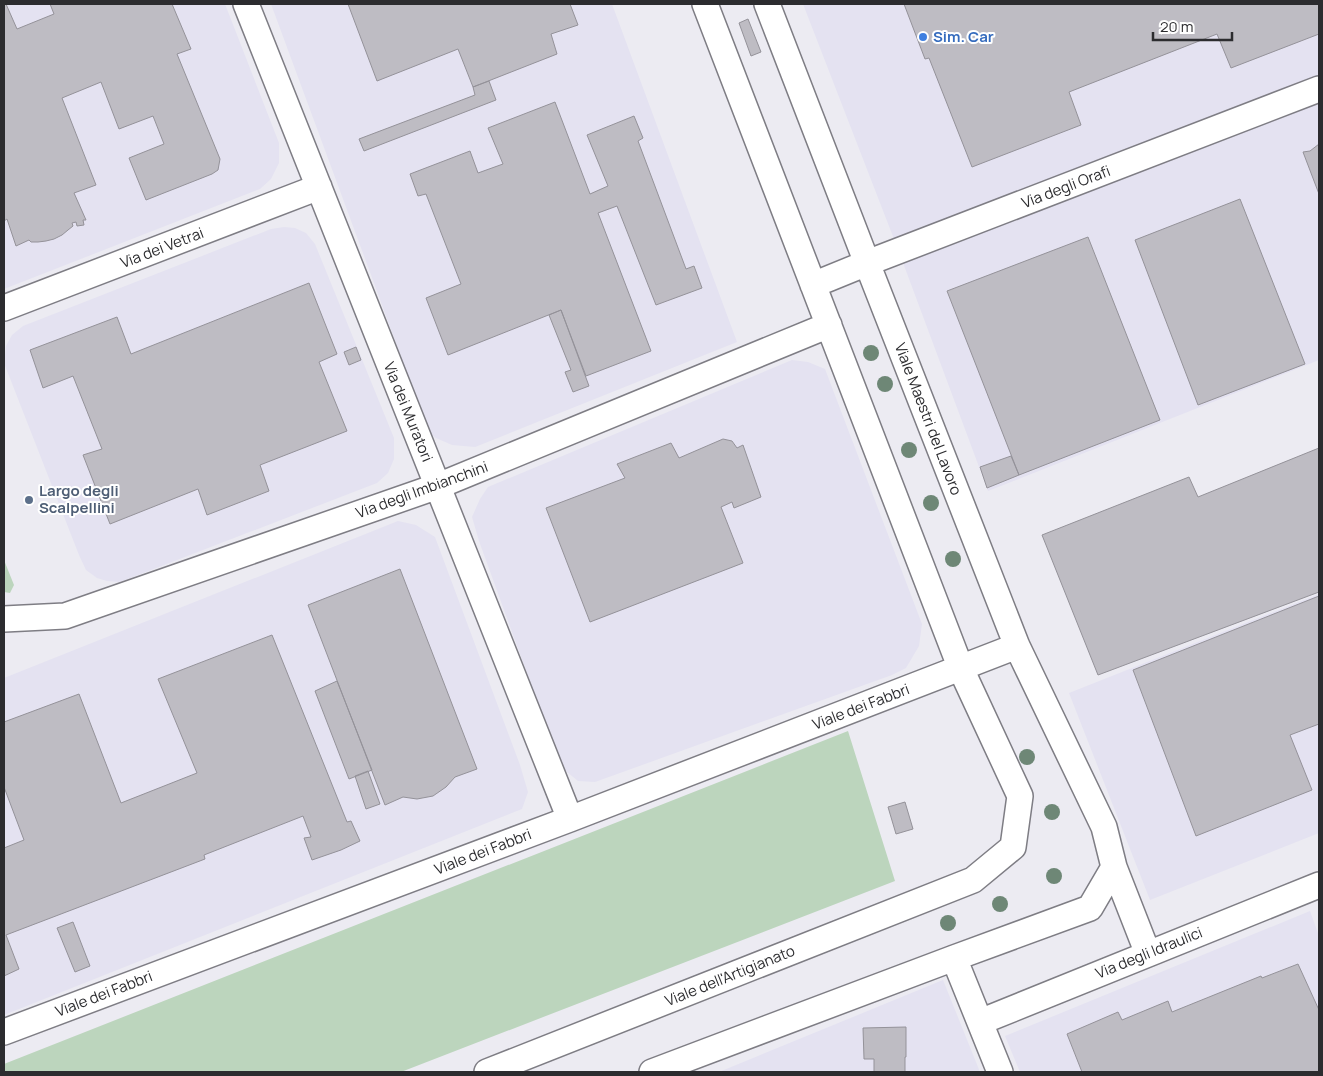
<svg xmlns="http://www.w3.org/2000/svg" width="1323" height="1076" font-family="Manrope,sans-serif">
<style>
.built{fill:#e4e2f1}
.green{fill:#bcd5bd}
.building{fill:#bebcc3;stroke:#949299}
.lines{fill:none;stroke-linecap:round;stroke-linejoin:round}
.minor-casing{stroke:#7e7d84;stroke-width:28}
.minor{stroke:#fff;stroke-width:25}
.tree{fill:#6e8776}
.shop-dot{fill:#3f7fe0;stroke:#fff;stroke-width:2}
.service-dot{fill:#5c6f8a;stroke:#fff;stroke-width:2}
.labels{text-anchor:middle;stroke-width:4;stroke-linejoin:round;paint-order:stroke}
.shop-label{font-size:15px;font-weight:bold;fill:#366cbe;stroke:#fff;text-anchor:start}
.street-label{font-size:15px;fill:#2c2c2f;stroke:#fff}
.service-label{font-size:15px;font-weight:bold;fill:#4e5e75;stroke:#fff;text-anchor:start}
</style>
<rect width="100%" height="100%" fill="#ecebf2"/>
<!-- built -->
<path class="built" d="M 4,4 L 225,4 L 279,143 L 279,163 L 271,179 L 260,189 L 4,289 Z
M 271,4 L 612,4 L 737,342 L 475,447 L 452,445 L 436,438 L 428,432 L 374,283 Z
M 803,4 L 1319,4 L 1319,360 L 988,491 L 899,252 Z
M 284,227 L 295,228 L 306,233 L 315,244 L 394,438 L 394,459 L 388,473 L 377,483 L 120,582 L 107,581 L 97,578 L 86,570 L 79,555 L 4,363 L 6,346 L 12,335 L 23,326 L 271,229 Z
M 792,360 L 808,362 L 825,369 L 922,624 L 919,646 L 906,668 L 892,675 L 595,782 L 578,781 L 561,767 L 479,541 L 472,517 L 480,499 L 488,487 Z
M 398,521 L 416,525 L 435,537 L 520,765 L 528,792 L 522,809 L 4,1015 L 4,678 Z
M 1319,594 L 1319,833 L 1150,900 L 1069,693 Z
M 1310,911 L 1319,936 L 1319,1072 L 1020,1072 L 1005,1036 Z
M 943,980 L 980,1072 L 719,1072 Z"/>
<!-- green -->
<path class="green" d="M 4,560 L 14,585 L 10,593 L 4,592 Z
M 848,731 L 895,881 L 401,1072 L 4,1072 L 4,1064 Z"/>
<!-- building -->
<path class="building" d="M 4,4 L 6,4 L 17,29 L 54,14 L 50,4 L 172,4 L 191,49 L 177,54 L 220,159 L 218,170 L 212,174 L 146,200 L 129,158 L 164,144 L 153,116 L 119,129 L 101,82 L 62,98 L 96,185 L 74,193 L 86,220 L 83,220 L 84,225 L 77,226 L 76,222 L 72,223 L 73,226 L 68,230 L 62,235 L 54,239 L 46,241 L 38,242 L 31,242 L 29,240 L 16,246 L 7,219 L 4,221 Z
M 348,4 L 570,4 L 578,25 L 551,34 L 557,54 L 473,87 L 458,49 L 377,81 Z
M 904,4 L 1319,4 L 1319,34 L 1231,68 L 1217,34 L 1069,92 L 1081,125 L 972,167 L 929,58 L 925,59 Z
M 748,19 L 761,52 L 751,56 L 739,23 Z
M 489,81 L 496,100 L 364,151 L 359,139 L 475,95 L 473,87 Z
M 555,102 L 590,194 L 608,186 L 587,135 L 634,116 L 643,138 L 638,141 L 686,269 L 694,266 L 702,288 L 656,305 L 617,206 L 598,213 L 651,351 L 586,376 L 561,310 L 448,355 L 426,298 L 461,284 L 426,194 L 418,196 L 410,174 L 470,151 L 478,173 L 503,164 L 488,128 Z
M 1319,144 L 1319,194 L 1303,152 L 1310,151 Z
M 1240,199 L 1305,364 L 1198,405 L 1135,240 Z
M 1088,237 L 1160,420 L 1019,475 L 947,291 Z
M 309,283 L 337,354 L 319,362 L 347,431 L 260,465 L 269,491 L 207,515 L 198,489 L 110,524 L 83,455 L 102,449 L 73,376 L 43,388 L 30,350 L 117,317 L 131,354 Z
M 561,310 L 589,386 L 573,392 L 565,372 L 571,370 L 549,315 Z
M 356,347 L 361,360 L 349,365 L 344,352 Z
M 723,439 L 732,441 L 737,448 L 743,445 L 761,497 L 734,508 L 732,502 L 721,507 L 743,563 L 590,622 L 546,508 L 625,478 L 617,464 L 671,443 L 679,458 Z
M 1319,448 L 1319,592 L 1098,675 L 1042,535 L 1189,477 L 1198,497 Z
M 1011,456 L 1019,475 L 987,488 L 980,467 Z
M 400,569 L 477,769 L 455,777 L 446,787 L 433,796 L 417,799 L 403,797 L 385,805 L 308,605 Z
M 1319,596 L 1319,724 L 1290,735 L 1312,790 L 1196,836 L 1133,670 Z
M 272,635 L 347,822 L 351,821 L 360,841 L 341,850 L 312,860 L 304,838 L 311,837 L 303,816 L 204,855 L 205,859 L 6,935 L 19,969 L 4,976 L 4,848 L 24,840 L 4,787 L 4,722 L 79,694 L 121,803 L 197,773 L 158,679 Z
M 337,681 L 372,770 L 349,779 L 315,691 Z
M 368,771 L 380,804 L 366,809 L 355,776 Z
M 905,802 L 913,829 L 896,834 L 888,807 Z
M 73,922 L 90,966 L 75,972 L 57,928 Z
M 1298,964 L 1319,1010 L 1319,1072 L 1082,1072 L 1067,1034 L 1118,1012 L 1122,1020 L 1168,1001 L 1172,1012 L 1261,976 L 1262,978 Z
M 906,1027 L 906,1057 L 905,1057 L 905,1072 L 874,1072 L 874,1059 L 864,1059 L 863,1028 Z"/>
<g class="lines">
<!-- minor casing -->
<g class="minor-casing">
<path id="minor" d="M 246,4 L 570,819
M 813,285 L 867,263 L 1319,89
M 4,308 L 319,187
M 4,619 L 65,616 L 438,486 L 829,325
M 1114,867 L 1148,954
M 954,958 L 1000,1072
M 980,1022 L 1319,885
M 4,1032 L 570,819 L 1017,646
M 487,1072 L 973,880 L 1013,847 L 1020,796 L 961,669 L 705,4
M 652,1072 L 954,958 L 1090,908 L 1114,867 L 1104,827 L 1017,646 L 867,263 L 767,4"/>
</g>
<!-- minor -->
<use href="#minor" class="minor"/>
</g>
<!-- trees -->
<g class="tree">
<circle cx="871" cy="353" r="8"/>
<circle cx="885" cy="384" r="8"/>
<circle cx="909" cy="450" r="8"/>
<circle cx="931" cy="503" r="8"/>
<circle cx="953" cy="559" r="8"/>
<circle cx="1027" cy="757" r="8"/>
<circle cx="1052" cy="812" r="8"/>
<circle cx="1054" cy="876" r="8"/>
<circle cx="1000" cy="904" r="8"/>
<circle cx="948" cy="923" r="8"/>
</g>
<!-- markers -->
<circle class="shop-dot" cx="923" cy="37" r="5"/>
<circle class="service-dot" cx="29" cy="500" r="5"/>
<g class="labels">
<!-- shop labels -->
<g class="shop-label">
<text x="933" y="42">Sim. Car</text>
</g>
<!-- street labels -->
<g class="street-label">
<text transform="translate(1066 187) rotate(-21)" y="5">Via degli Orafi</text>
<text transform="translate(162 248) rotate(-21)" y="5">Via dei Vetrai</text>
<text transform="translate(408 412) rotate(68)" y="5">Via dei Muratori</text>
<text transform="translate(928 419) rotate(69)" y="5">Viale Maestri del Lavoro</text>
<text transform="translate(422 490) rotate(-20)" y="5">Via degli Imbianchini</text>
<text transform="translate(861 707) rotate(-21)" y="5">Viale dei Fabbri</text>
<text transform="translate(483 852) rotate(-21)" y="5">Viale dei Fabbri</text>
<text transform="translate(1149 953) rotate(-22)" y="5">Via degli Idraulici</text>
<text transform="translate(730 976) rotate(-22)" y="5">Viale dell'Artigianato</text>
<text transform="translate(104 994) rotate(-21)" y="5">Viale dei Fabbri</text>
</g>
<!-- service labels -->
<g class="service-label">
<text x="39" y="496">Largo degli<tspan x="39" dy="17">Scalpellini</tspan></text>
</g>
</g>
<!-- border -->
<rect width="1323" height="1076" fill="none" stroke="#2c2c2f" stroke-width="10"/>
<!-- scale -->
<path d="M1153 32v8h79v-8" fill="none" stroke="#2c2c2f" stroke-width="2.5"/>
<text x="1160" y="32" font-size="15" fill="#2c2c2f" stroke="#ffffff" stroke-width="4" paint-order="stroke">20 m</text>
</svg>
